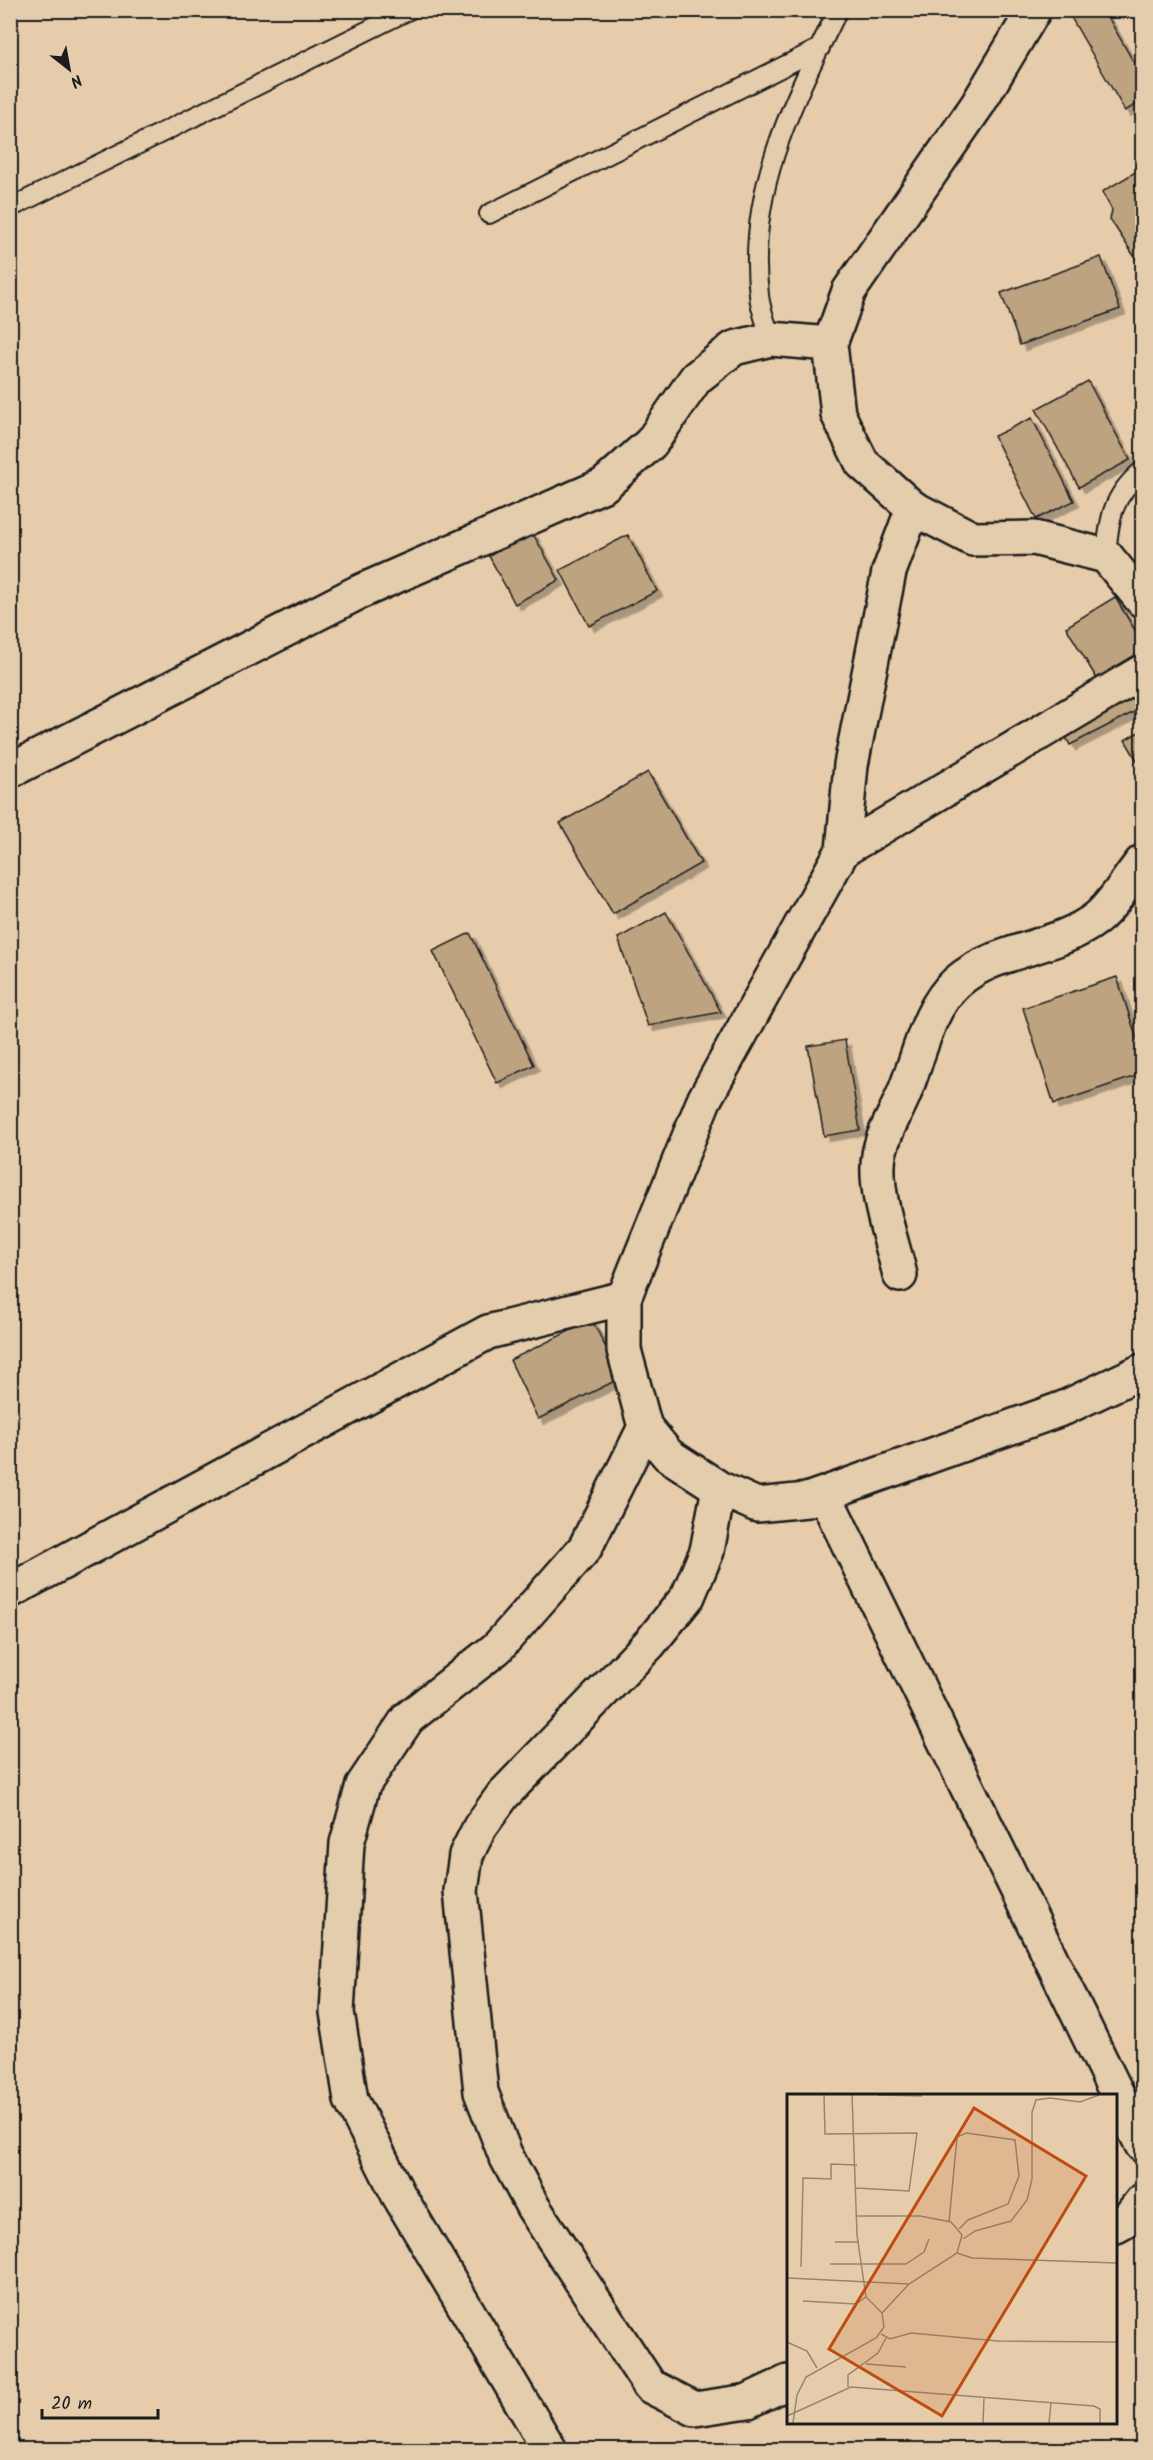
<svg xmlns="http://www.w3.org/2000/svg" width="1153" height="2460" font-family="Kalam,sans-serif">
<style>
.building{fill:#bea381;stroke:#1c1c1c;stroke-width:1.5;filter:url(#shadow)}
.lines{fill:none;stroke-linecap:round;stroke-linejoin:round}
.service-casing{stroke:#1c1c1c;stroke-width:22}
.minor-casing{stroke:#1c1c1c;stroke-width:38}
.service{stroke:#e4cdad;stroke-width:18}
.minor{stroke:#e4cdad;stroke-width:33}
.inset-road{fill:none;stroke:#958671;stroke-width:1.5}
.view{fill:#bf4d0f;fill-opacity:0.15;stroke:#bf4d0f;stroke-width:3}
.inset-edge{fill:none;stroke:#1c1c1c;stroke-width:3}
</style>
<defs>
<filter id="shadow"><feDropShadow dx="5.5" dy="5.5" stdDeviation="0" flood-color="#0004"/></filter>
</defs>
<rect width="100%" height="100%" fill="#e6ccaa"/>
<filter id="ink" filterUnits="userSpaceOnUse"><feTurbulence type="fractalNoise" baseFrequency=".0167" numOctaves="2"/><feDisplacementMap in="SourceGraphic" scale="12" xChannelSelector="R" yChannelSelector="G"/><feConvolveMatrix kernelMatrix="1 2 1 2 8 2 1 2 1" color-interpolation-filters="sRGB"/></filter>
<g filter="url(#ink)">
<!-- building -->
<path class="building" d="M 1071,10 L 1104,10 L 1142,77 L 1142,101 L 1125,111 L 1068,12 Z
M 1142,168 L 1142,263 L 1138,262 L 1110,219 L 1112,210 L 1102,192 Z
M 1101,257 L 1120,309 L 1020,345 L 1001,293 Z
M 1088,381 L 1130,460 L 1079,487 L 1036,409 Z
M 1032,418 L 1074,501 L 1036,519 L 994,436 Z
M 532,532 L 559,580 L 515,604 L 489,556 Z
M 628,535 L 657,591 L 589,626 L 560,570 Z
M 1115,597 L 1142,642 L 1142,658 L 1100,684 L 1066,627 Z
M 1142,685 L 1142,708 L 1070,745 L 1061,727 Z
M 1142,730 L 1142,769 L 1125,740 Z
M 648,772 L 701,863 L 613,914 L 560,823 Z
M 666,912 L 721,1012 L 648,1026 L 618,938 Z
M 470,933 L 534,1065 L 497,1083 L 433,951 Z
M 1117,977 L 1142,1055 L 1142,1074 L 1054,1104 L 1023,1008 Z
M 845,1040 L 860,1130 L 824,1136 L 808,1046 Z
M 592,1320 L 621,1378 L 538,1419 L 510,1360 Z"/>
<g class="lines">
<!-- service casing -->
<g class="service-casing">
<path id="service" d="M 10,208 L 409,10
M 489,214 L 820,48
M 771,339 C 767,325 760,309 759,295 C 746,191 794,100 838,10
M 1106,556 C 1109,519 1112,496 1142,471"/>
</g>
<!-- minor casing -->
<g class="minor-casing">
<path id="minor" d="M 1034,10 L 978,104 L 849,291 L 830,344 L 838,414 L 862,463 L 913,508 L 973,539 L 1034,538 L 1106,556 L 1142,600
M 913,508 L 889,572 L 851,765 L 843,850 L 704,1100 L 624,1298 L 624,1350 L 645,1427 L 668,1455 L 719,1488 L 757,1505 L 807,1500 L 1064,1408 L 1142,1371
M 10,771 L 357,593 L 604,485 L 651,443 L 696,378 L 734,348 L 771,339 L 830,344
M 843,850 L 1142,672
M 900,1275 C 892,1241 873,1190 879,1155 C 882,1135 895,1115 903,1096 C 919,1059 926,1010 957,982 C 995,948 1056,950 1097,918 C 1115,903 1127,880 1142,862
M 719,1488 L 707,1551 L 688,1596 L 650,1643 L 503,1795 L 480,1827 L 466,1855 L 461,1891 L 481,2092 L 505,2154 L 533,2207 L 650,2386 L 695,2409 L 748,2401 L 788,2382
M 824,1494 L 1142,2145
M 10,1591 L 488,1332 L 624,1298
M 1116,2226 L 1127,2220 L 1142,2201
M 550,2450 L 398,2194 L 351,2100 L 337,2012 L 347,1843 L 363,1785 L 408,1718 L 497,1648 L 585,1548 L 645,1427"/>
</g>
<!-- service -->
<use href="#service" class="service"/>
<!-- minor -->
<use href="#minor" class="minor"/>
</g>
</g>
<!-- overview -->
<g transform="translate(787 2094)">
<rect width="330" height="330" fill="#e6ccaa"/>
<path class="inset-road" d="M 37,1 L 38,40 L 130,39 L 122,97 L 69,94M 91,1 L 135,2M 69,122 L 133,122 L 164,128 L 175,141 L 170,159 L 122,190 L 95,219M 162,128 L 170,43 L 179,39 L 228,46 L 232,82 L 221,110 L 181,126 L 172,135M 176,145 L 188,137 L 224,127 L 240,106 L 245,85 L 245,18 L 249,6 L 263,4 L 293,8 L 312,1M 48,148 L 72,148M 170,159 L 185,164 L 330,169M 43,170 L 119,170 L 137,158 L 142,145M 14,173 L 16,84 L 44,85 L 44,70 L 70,71M 1,184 L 122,190M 16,207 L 69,210 L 79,203M 94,240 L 103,245 L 124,239 L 211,247 L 330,248M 0,248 L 20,257 L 30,274M 79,270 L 119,273M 61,293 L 61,281 L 91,259 L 99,244M 0,322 L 64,293 L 307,312 L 313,315 L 313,329M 6,329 L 10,301 L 19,283 L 89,244 L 97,233 L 95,219 L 79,203 L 70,141 L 65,1M 196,329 L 197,304M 262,329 L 264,309"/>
<path class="view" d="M 187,14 L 299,82 L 155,322 L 42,255 Z"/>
<rect width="330" height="330" class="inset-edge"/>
</g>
<!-- margin -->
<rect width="1153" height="2460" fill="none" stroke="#e4cdad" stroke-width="36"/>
<rect x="18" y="18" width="1117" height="2424" fill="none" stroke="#1c1c1c" stroke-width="2" filter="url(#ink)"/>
<!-- north arrow -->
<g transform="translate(69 69) rotate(149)" stroke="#e4cdad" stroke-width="4.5" paint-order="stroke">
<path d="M0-4.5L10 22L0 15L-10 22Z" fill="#1c1c1c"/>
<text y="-9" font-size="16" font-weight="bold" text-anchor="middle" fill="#1c1c1c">N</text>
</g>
<!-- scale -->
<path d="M42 2409v9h116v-9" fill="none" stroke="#1c1c1c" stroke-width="3"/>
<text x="51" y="2409" font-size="18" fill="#1c1c1c" stroke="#e4cdad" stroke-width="4.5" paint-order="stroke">20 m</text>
</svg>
